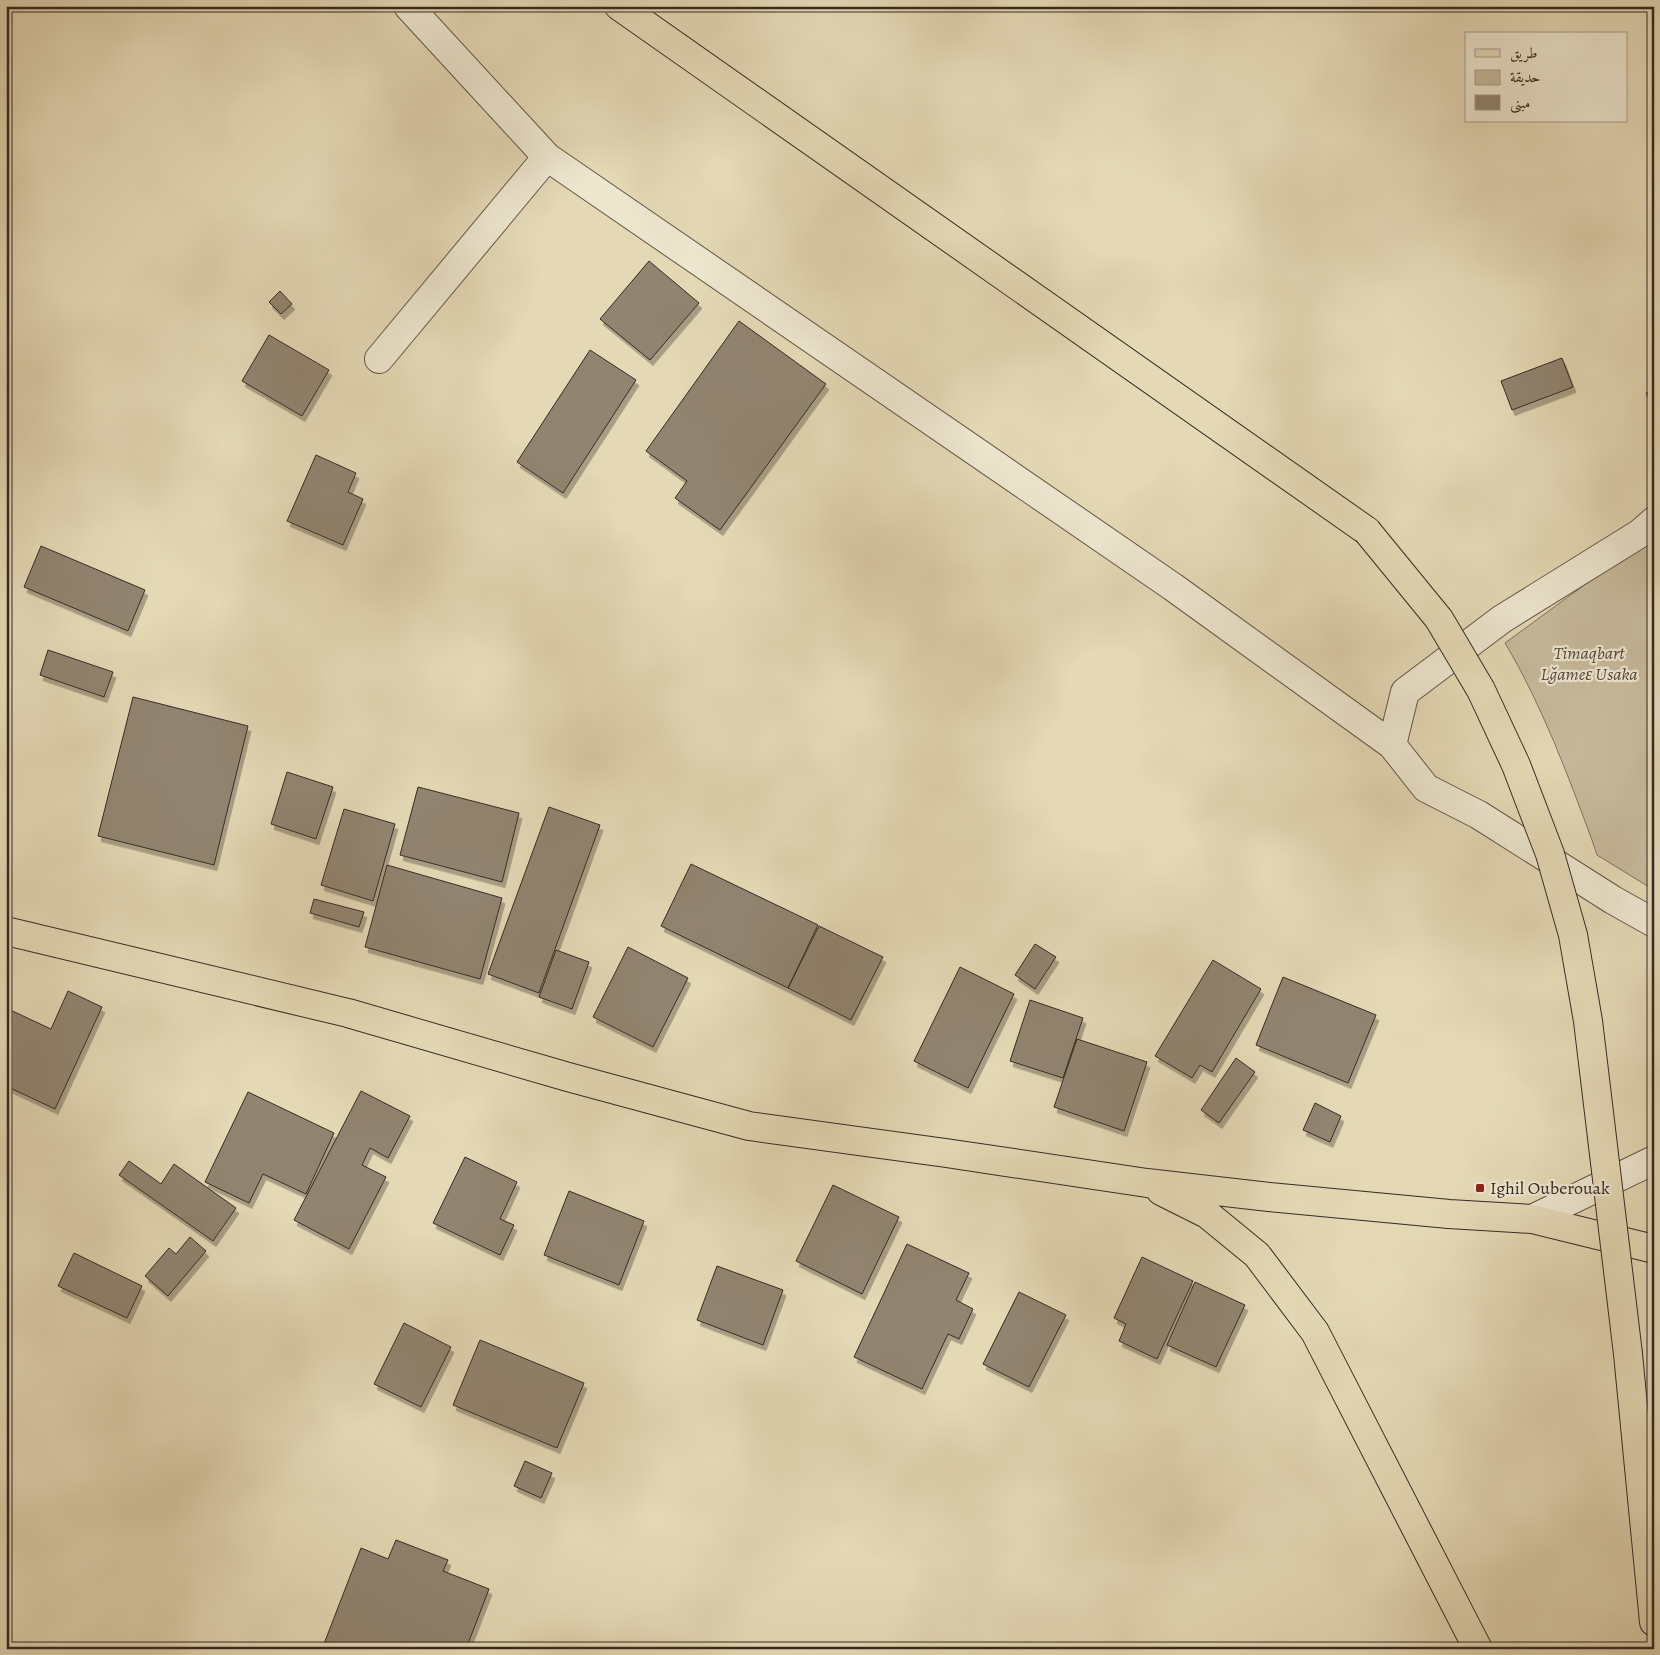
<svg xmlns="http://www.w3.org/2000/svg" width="1660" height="1655" font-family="Alegreya,Amiri,serif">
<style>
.green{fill:#c7ba9c;stroke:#807260}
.building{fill:#91846f;stroke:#382a24;filter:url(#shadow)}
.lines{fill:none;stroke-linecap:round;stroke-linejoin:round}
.minor-casing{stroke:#635648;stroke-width:30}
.major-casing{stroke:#382a24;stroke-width:30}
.minor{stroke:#ede6cf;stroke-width:28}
.major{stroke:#e4d8b5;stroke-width:28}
.major-bridge-casing{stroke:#382a24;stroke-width:30;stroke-linecap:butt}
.major-bridge{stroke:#e4d8b5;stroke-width:28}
.poi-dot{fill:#8f2418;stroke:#ede6cf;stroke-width:2}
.labels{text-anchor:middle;stroke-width:4.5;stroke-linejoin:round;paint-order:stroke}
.park-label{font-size:18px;font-style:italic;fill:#55473c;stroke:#ede6cf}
.poi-label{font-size:18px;fill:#382a24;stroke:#ede6cf;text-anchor:start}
</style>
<defs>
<filter id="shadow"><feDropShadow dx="3" dy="5.5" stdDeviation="0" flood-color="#0004"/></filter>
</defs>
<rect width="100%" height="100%" fill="#e4d8b5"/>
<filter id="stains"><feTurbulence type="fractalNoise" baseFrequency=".004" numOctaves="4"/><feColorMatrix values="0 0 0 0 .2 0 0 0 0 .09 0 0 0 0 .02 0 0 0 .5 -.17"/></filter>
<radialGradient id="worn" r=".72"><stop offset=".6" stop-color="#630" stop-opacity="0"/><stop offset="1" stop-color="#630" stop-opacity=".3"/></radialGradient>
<!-- green -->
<path class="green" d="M 1654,534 L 1654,890 L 1597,855 L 1592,840 C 1567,773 1542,705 1505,643 Z"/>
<!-- building -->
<path class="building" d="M 649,261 L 699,303 L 650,360 L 600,319 Z
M 280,291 L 292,304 L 281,314 L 269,302 Z
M 739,321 L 826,384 L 720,530 L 675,498 L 687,481 L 646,451 Z
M 269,335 L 329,370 L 302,416 L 242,381 Z
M 590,350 L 636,380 L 563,493 L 517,462 Z
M 1562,358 L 1573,387 L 1512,410 L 1501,381 Z
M 1654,389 L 1654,408 L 1646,393 Z
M 316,455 L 356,473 L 348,492 L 363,499 L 343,545 L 287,521 Z
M 41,546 L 145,590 L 128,631 L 24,587 Z
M 48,650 L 113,672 L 104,697 L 40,675 Z
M 133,697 L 248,726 L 214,865 L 98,836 Z
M 287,772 L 333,787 L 316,839 L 271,824 Z
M 418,787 L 519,813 L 502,882 L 400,855 Z
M 549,807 L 600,825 L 539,993 L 488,974 Z
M 344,809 L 395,824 L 373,901 L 321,885 Z
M 691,864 L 818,925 L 788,988 L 661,926 Z
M 387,865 L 502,898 L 480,979 L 365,947 Z
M 314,899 L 364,912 L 359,927 L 310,913 Z
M 819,926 L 883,957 L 851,1020 L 788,988 Z
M 1035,944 L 1056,957 L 1035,989 L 1015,975 Z
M 628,947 L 688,978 L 653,1047 L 593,1017 Z
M 556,950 L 589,962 L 572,1009 L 539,997 Z
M 1213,960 L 1261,989 L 1212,1072 L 1200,1065 L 1192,1078 L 1155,1056 Z
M 960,967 L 1014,994 L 968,1088 L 914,1061 Z
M 1283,977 L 1376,1015 L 1348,1083 L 1256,1045 Z
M 68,991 L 102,1007 L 55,1109 L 6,1086 L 6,1008 L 51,1029 Z
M 1030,1000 L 1083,1018 L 1063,1078 L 1010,1061 Z
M 1077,1039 L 1147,1062 L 1124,1131 L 1054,1107 Z
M 1236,1058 L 1255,1072 L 1219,1123 L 1201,1110 Z
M 361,1091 L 410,1116 L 388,1158 L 370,1148 L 362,1165 L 386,1177 L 349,1249 L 294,1220 Z
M 248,1092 L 334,1133 L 306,1194 L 263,1174 L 249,1203 L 205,1182 Z
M 1315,1103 L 1341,1116 L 1330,1142 L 1303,1130 Z
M 465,1157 L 517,1182 L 500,1219 L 514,1225 L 500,1255 L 433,1223 Z
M 129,1161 L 161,1184 L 174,1164 L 236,1208 L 213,1241 L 119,1175 Z
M 833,1185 L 899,1217 L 862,1294 L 796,1261 Z
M 569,1191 L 644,1221 L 619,1285 L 544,1255 Z
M 190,1237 L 206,1251 L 168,1296 L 145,1276 L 169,1248 L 176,1254 Z
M 907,1244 L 969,1273 L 956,1300 L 973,1309 L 959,1339 L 948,1334 L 922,1389 L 854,1357 Z
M 74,1253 L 142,1286 L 127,1318 L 58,1286 Z
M 1142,1257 L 1193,1281 L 1157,1359 L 1119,1341 L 1126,1324 L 1114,1318 Z
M 717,1266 L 783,1290 L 763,1345 L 697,1320 Z
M 1195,1282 L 1245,1305 L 1216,1367 L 1167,1345 Z
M 1019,1292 L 1066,1315 L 1029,1387 L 983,1364 Z
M 404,1323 L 451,1347 L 421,1407 L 374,1384 Z
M 480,1340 L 584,1383 L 557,1448 L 453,1405 Z
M 525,1461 L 552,1473 L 541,1498 L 514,1486 Z
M 396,1540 L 448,1560 L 443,1571 L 489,1589 L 466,1649 L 322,1649 L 361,1548 L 388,1559 Z"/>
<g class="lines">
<!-- minor casing -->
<g class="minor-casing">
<path id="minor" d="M 408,6 L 547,157 L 1173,587 L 1392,745
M 379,359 L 547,157
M 1654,521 L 1639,534 L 1502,619 L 1405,692 L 1392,745 L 1426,788 L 1479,815 L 1613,900 L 1654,923
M 1532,1219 L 1654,1160"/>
</g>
<!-- major casing -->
<g class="major-casing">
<path id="major" d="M 619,6 L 1367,531
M 6,931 L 348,1013 L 568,1077 L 749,1126 L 946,1153 L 1147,1183 L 1269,1197 L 1449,1214 L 1532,1219 L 1654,1249
M 1161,1191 L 1207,1214 L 1257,1255 L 1315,1332 L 1478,1649
M 1628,1354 L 1654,1622"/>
</g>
<!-- minor -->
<use href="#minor" class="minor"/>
<!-- major -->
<use href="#major" class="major"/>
<!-- major-bridge casing -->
<g class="major-bridge-casing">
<path id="major-bridge" d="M 1367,531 L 1439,619 L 1481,690 L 1516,765 L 1550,854 L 1573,935 L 1588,1021 L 1628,1354"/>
</g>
<!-- major-bridge -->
<use href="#major-bridge" class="major-bridge"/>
</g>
<!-- markers -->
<rect class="poi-dot" x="1475" y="1183" width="10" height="10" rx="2.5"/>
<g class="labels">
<!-- park labels -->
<g class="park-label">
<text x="1589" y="659">Timaqbart<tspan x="1589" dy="21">Lǧameɛ Usaka</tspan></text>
</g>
<!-- poi labels -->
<g class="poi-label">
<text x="1490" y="1194">Ighil Ouberouak</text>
</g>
</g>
<!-- margin -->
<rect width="1660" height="1655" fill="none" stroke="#e4d8b5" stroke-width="25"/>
<rect x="8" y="8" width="1645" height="1640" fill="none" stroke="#382a24" stroke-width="2.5"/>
<rect x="12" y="12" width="1635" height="1630" fill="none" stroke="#382a24"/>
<!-- legend -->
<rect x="1465" y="32" width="162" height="90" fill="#ede6cf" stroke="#a59b8b"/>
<rect x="1475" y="49" width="25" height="8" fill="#e4d8b5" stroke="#a59b8b"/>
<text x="1510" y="58" font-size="15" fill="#382a24">طريق</text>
<rect x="1475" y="70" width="25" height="15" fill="#c7ba9c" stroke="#a59b8b"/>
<text x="1510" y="82" font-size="15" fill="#382a24">حديقة</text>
<rect x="1475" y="95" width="25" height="15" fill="#91846f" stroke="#a59b8b"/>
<text x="1510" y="108" font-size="15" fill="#382a24">مبنى</text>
<rect width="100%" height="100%" filter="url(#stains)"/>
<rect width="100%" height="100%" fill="url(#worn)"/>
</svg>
